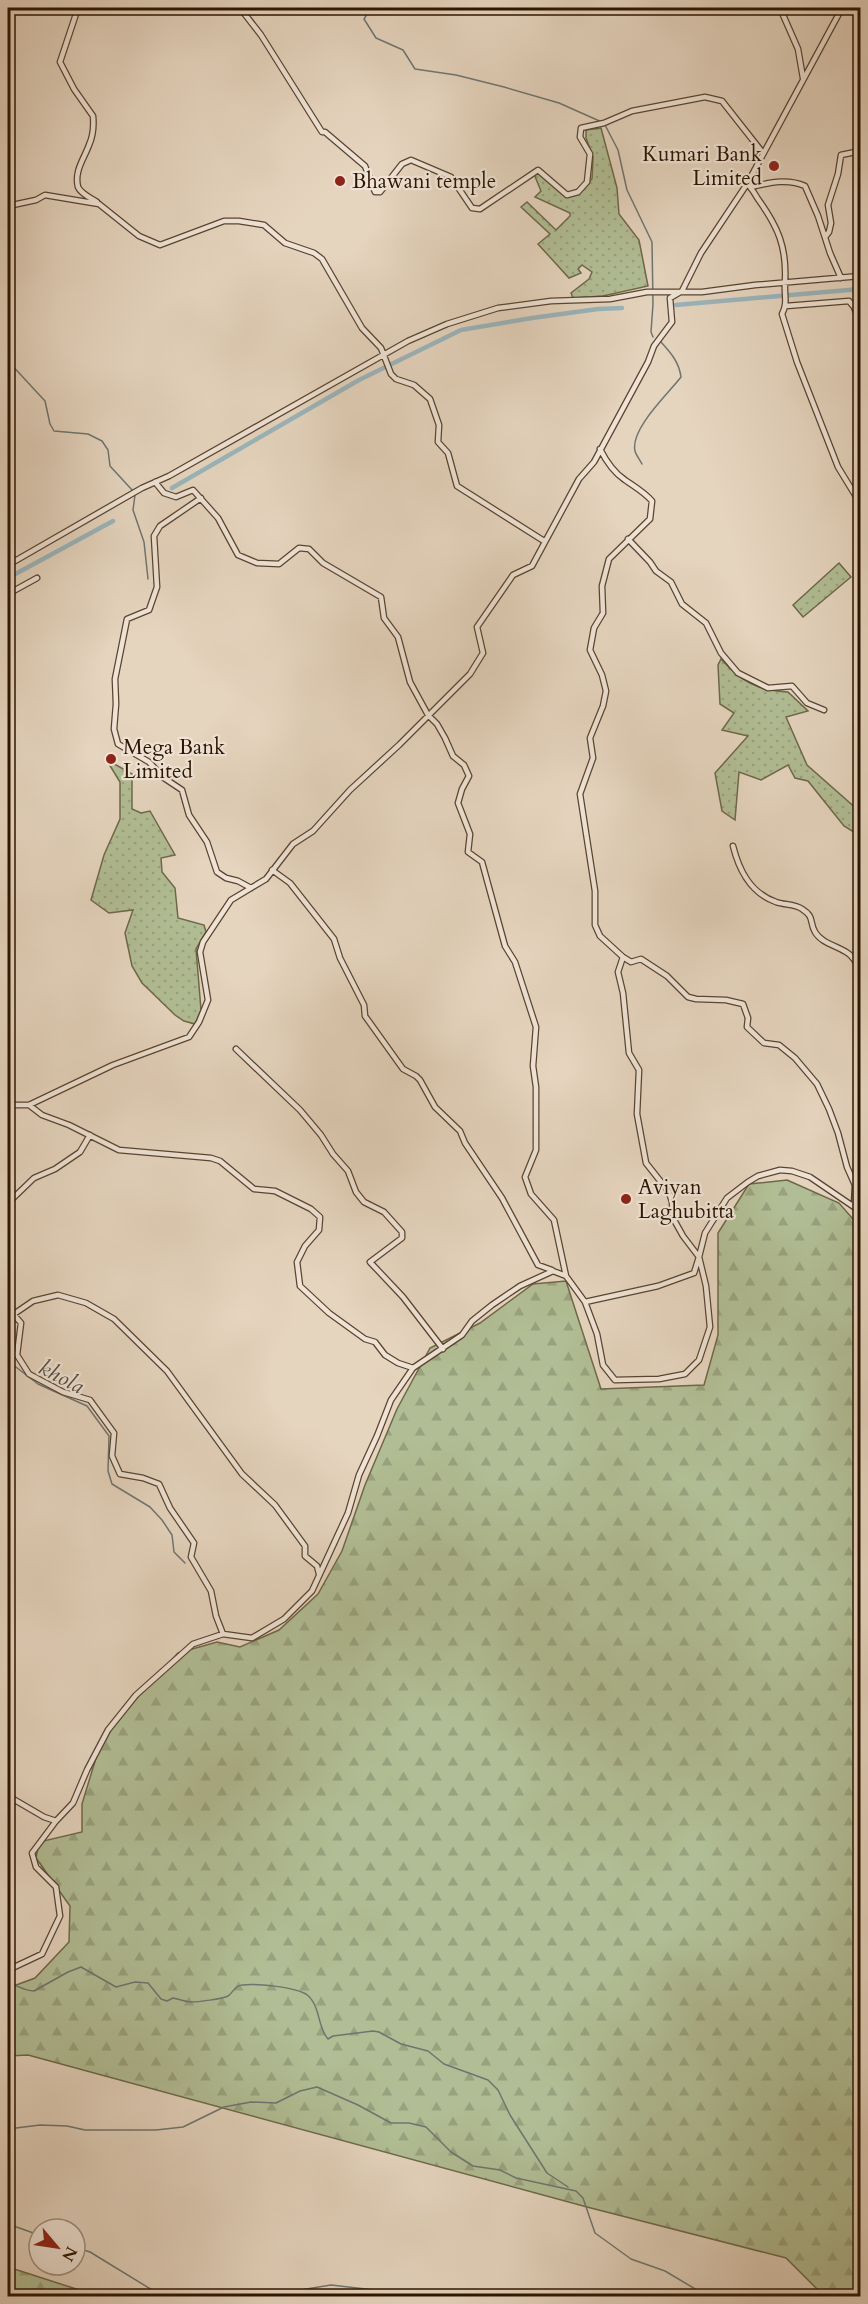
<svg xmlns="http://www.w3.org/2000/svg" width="868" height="2304" font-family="Cardo,serif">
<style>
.grass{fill:url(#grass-dots);stroke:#6e684a;stroke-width:1.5}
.forest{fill:url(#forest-firs);stroke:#6e684a;stroke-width:1.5}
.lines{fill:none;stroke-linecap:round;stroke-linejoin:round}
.stream{stroke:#6e7571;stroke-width:1.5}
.canal{stroke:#9ab5bc;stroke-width:4.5}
.minor-casing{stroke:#5a4430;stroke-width:7}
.minor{stroke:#eee3d5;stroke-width:4.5}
.poi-dot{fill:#8f2418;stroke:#eee3d5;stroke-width:2}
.labels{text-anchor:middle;stroke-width:4.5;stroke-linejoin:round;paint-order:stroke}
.poi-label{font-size:21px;fill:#2c1400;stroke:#eee3d5;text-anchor:start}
.water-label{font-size:22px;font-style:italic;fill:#524c42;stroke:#eee3d5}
</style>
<defs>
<pattern id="grass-dots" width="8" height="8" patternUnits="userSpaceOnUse" patternTransform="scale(1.5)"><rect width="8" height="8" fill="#b1bd94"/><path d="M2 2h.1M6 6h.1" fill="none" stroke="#98a27e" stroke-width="1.8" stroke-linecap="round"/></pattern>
<pattern id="forest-firs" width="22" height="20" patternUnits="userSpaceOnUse" patternTransform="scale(1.5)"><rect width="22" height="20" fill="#b1bd94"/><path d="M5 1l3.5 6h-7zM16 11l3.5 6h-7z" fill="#98a27e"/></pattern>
</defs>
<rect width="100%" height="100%" fill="#e5d4be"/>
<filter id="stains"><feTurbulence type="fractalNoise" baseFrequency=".00333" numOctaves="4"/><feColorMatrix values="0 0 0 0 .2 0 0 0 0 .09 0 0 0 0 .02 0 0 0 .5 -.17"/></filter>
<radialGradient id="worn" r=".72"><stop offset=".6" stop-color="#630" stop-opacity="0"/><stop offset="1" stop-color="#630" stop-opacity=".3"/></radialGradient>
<!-- grass -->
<path class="grass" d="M 601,128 L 617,188 L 619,214 L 639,240 L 648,286 L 603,296 L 573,298 L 571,293 L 589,279 L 592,272 L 582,265 L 578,269 L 581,273 L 569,278 L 538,244 L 550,234 L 521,207 L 527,202 L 556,230 L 570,216 L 570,213 L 535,197 L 541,191 L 534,174 L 538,172 L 566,197 L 577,193 L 592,179 L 593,157 L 586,138 L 586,130 Z
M 839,563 L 851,577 L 803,617 L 793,605 Z
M 721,659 C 742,682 756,690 788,692 L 808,711 L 786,717 L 807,765 L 858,810 L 860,810 L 860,836 L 844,826 L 808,781 L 795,778 L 788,765 L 761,780 L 739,772 L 735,820 L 722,811 L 715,773 L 748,736 L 722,730 L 734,713 L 720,704 L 718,665 Z
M 111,762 L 132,774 L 132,809 L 141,813 L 150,811 L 175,855 L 161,858 L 162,872 L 175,888 L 178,918 L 204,925 L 206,932 L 196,949 L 201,1010 L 195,1024 L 184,1021 L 175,1015 L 142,983 L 132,966 L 125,933 L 133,910 L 109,913 L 91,900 L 104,855 L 120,819 L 120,782 L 109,764 Z"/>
<!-- forest -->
<path class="forest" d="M 787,1180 L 839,1203 L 860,1227 L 860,2296 L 824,2296 L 786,2258 L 587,2207 L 28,2055 L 8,2056 L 8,1988 L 35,1978 L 69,1942 L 70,1906 L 36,1858 L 39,1842 L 82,1832 L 82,1804 L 103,1735 L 178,1653 L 217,1642 L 240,1647 L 279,1630 L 318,1594 L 342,1551 L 365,1485 L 397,1409 L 430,1348 L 480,1323 L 533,1284 L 566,1281 L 601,1389 L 704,1385 L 718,1335 L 718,1233 L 749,1184 Z
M 8,2267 L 98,2296 L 8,2296 Z"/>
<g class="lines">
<!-- stream -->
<path class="stream" d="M 371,8 L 364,19 L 376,38 L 403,50 L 415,69 L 456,75 L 504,87 L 559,103 L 604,123 L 618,150 L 627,190 L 652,242 L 653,304 L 651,332 L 653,337
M 8,361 L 45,401 L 50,424 L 54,431 L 88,434 L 102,441 L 108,450 L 110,466 L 133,491
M 642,464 C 640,460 636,455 635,451 C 630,429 668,394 681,377 C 679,362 671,353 661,342
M 135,495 L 133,510 L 144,542 L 148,579
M 8,1361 L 38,1384 L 87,1406 L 109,1436 L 108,1471 L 112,1484 L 150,1507 L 162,1520 L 172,1535 L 174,1552 L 185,1563
M 8,1983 C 17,1985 24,1991 34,1991 L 68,1972 L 81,1967 L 116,1987 L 135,1982 L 148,1983 L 161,1999 L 167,2001 L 173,1998 C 179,1999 185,2002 191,2002 C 197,2002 223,1999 228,1996 C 233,1993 234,1986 242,1985 C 255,1983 294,1987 306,1994 C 321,2005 317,2027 328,2039 L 333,2036 L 373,2031 L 379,2032 L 401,2044 L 428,2051 L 444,2064 L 488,2080 L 498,2090 L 510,2115 L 547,2173 L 568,2187
M 8,2129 L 40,2125 L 67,2126 L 85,2130 L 156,2130 L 183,2127 L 224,2107 L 251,2102 L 276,2103 L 300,2091 L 317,2087 L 358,2105 L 391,2123 L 409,2123 L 426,2127 L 451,2152 L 473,2166 L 500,2170 L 516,2178 L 576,2191 L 583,2198 L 595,2233 L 631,2259 L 665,2271 L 707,2296
M 8,2224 L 39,2235
M 75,2247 L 90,2252 L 162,2296
M 263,2296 L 331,2285 L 426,2296"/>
<!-- canal -->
<path class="canal" d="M 676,305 L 860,289
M 172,488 L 359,380 L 461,330 L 532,318 L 598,309 L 622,308
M 8,578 L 113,521"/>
<!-- minor casing -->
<g class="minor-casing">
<path id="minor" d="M 78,8 L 60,62 L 74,89 L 93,116 C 94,126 93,136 89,145 C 84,159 74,171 78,187 C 81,194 91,198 97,202
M 240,8 L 261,35 L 322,132 L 325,132 L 365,166 L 375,192 L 380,192 L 402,164 L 411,160 L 451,177 L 472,208 L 480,209 L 538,170 L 567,195 L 578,192 L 587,182 L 590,154 L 580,137 L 581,128 L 604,123 L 632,111 L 705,97 L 722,101 L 763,153
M 780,8 L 798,49 L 803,78
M 747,184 C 752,188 754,193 758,199 C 778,227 787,247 785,282 C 784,295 788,303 782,314 L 797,362 L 838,467 L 860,503
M 750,187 C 769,183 787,178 805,186 L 818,216 L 830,253 L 841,278
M 8,206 L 36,200 L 45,195 L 99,204 L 139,236 L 160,245 L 224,221 L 239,221 L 264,225 L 285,243 L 314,253 L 322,259 L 362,328 L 381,348 L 391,374 L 396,379 L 414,385 L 430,399 L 439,425 L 438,442 L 448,453 L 457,486 L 544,541
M 825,237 L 829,232 L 831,223 L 828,205 L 838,174 L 841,155 L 860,151
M 786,306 L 849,301 L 854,307 L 860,323
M 155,482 L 164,493 L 176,497 L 193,490 L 218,518 L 238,555 L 257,563 L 279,564 L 299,548 L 309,549 L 323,563 L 381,597 L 384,618 L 398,637 L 410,682 L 428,715 L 437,724 L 445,738 L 453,756 L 464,765 L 469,776 L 462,789 L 458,803 L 470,834 L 468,852 L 482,862 L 505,946 L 515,962 L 536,1027 L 533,1066 L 536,1087 L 536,1150 L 525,1177 L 531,1194 L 554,1220 L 566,1276
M 201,498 L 160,526 L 154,536 L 157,587 L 149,610 L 127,619 L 115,679 L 116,704 L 114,729 L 118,744 L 149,762 L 164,778 L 182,790 L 189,815 L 207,842 L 217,872 L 226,878 L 238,881 L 251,888
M 628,539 L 650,562 L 656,571 L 671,582 L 682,604 L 706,623 L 721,653 L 738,673 L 768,688 L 792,686 L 807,703 L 824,710
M 8,565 L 142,488 L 169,476 L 408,341 L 447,324 L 498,308 L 551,301 L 610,299 L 647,292 L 702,292 L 755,285 L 860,276
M 8,594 L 37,578
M 733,846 C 739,870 750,893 776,902 C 784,905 795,904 802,909 C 815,917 809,922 815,932 C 822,944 839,946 849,954 C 854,958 857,964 860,969
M 272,870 L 290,883 L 334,939 L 340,958 L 364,1005 L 365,1016 L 403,1069 L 416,1076 L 420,1080 L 435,1107 L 460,1131 L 465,1143 L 502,1198 L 538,1265 L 552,1270
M 623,957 L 631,962 L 641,959 L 667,976 L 688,997 L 696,999 L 726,1000 L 743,1004 L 748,1018 L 747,1027 L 764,1043 L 779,1045 L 795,1058 L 817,1084 L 829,1109 L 838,1133 L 847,1167 L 855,1185 L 854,1205
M 236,1049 L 300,1110 L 321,1135 L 333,1154 L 348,1171 L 356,1192 L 364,1202 L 384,1212 L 402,1232 L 402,1238 L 370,1262 L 403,1297 L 443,1349
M 8,1105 L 29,1105 L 113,1065 L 189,1037 L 199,1022 L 208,1000 L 200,952 L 203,942 L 231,900 L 266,879 L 293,844 L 313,831 L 350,790 L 399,745 L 470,674 L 483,653 L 477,627 L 513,575 L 532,566 L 579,479 L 594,462 L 648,362 L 654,346 L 672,322 L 670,298 L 682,291 L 701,253 L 747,184 L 842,8
M 29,1105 L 42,1115 L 69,1125 L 119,1150 L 211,1158 L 220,1161 L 254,1189 L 275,1191 L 311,1209 L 320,1217 L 319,1230 L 305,1246 L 297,1262 L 300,1286 L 329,1313 L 365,1339 L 375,1342 L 385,1355 L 398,1363 L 413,1368
M 8,1203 L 34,1178 L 55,1169 L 80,1152 L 90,1135
M 585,1302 L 658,1286 L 694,1273 L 699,1257 L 683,1236 L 673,1218 L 672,1202 L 669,1192 L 646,1163 L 637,1114 L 639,1070 L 629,1053 L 623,993 L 618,972 L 623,957 L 600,936 L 595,925 L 595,891 L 580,794 L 593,758 L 590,738 L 603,706 L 606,691 L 602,675 L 590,650 L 594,628 L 603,613 L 602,586 L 609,559 L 650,519 L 652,501 C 644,492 635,487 625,480 C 613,472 606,461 600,449
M 8,1308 L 21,1323 L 17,1355 L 29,1374 L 63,1392 L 90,1400 L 114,1433 L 112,1456 L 120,1474 L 143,1478 L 159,1484 L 170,1508 L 194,1543 L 191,1557 L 211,1591 L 216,1616 L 223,1634
M 14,1314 L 33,1301 L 58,1295 L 86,1303 L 114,1319 L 167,1371 L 242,1474 L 275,1505 L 305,1546 L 305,1556 L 317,1566 L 319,1574
M 8,1796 L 44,1817 L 56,1821
M 8,1970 L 42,1954 L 60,1916 L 56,1887 L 36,1867 L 32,1853 L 56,1821 L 73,1803 L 87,1770 L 108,1730 L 136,1695 L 193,1644 L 223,1634 L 252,1638 L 284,1619 L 312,1591 L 348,1513 L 359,1475 L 377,1436 L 391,1400 L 413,1368 L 462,1335 L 472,1321 L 492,1305 L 520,1286 L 553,1271 L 566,1276 L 585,1302 L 597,1334 L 603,1365 L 615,1380 L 659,1379 L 685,1374 L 699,1360 L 710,1327 L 706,1286 L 699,1257 L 705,1233 L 727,1198 L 748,1182 L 758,1176 L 780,1170 L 792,1171 L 810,1177 L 860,1211"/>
</g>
<!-- minor -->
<use href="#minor" class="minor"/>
</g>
<!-- markers -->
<g class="poi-dot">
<circle cx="774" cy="166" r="6"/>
<circle cx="340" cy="181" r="6"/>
<circle cx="111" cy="759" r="6"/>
<circle cx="626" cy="1199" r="6"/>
</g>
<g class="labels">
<!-- poi labels -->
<g class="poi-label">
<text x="762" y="161" text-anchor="end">Kumari Bank<tspan x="762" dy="24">Limited</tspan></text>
<text x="352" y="188">Bhawani temple</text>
<text x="123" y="754">Mega Bank<tspan x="123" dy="24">Limited</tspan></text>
<text x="638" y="1194">Aviyan<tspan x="638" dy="24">Laghubitta</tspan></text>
</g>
<!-- water labels -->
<g class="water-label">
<text transform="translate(62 1376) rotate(28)" y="8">khola</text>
</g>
</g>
<!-- margin -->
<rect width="868" height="2304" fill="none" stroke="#e5d4be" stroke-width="30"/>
<rect x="9" y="9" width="850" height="2286" fill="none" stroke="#2c1400" stroke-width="3"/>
<rect x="15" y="15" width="838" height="2274" fill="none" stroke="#2c1400" stroke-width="1.5"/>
<!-- north arrow -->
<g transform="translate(57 2247) rotate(119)"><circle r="28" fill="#eee3d5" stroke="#a09080" stroke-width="1.5"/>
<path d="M0-4.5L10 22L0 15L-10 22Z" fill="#8f2418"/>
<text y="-9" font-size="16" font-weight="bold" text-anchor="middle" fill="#2c1400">N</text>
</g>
<rect width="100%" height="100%" filter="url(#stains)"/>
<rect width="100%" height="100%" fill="url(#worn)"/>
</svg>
